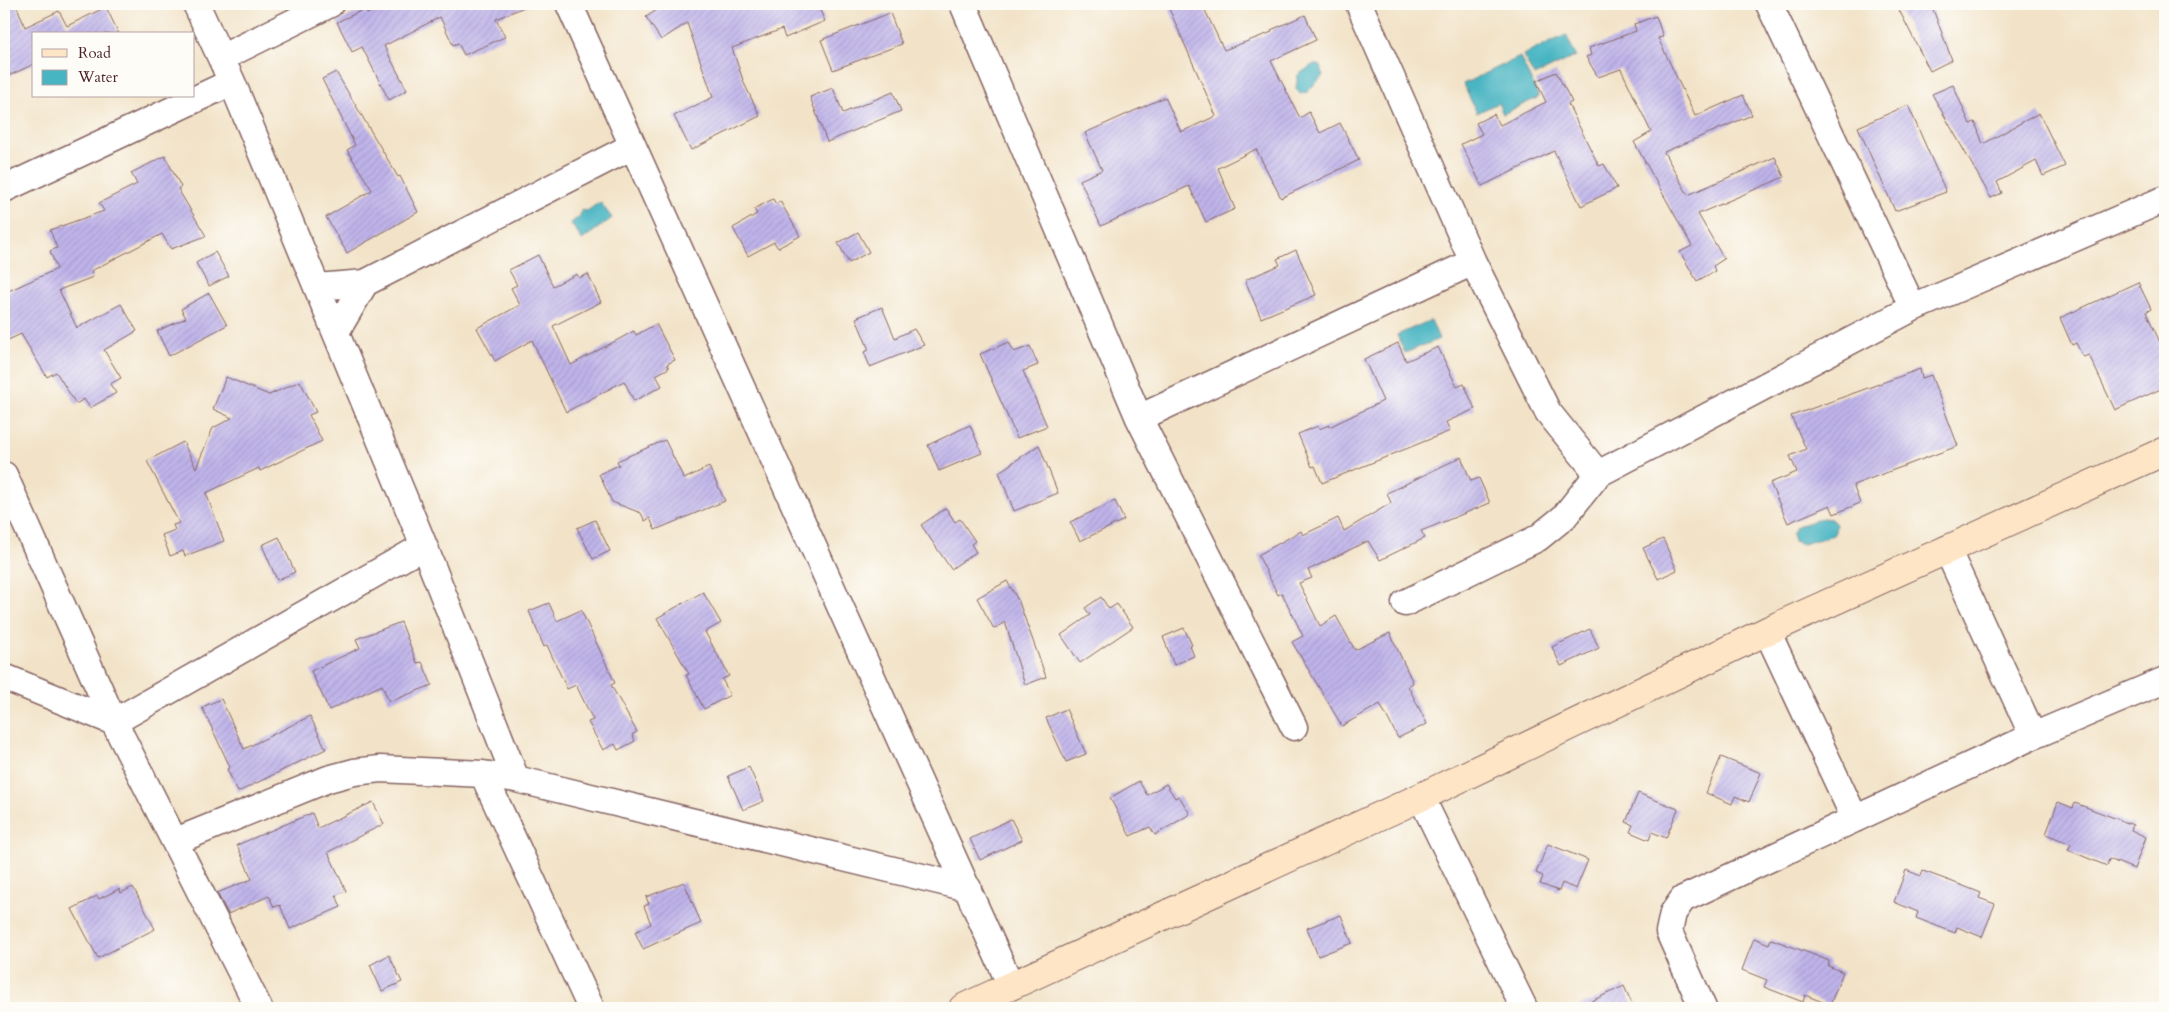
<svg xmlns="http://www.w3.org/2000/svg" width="2169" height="1012" font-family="Cardo,serif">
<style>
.water{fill:#48b5c3;stroke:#496a77}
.building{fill:url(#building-hatch)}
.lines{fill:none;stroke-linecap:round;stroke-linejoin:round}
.street-casing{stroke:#856462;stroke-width:29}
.secondary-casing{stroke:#856462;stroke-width:30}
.street{stroke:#fff;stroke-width:26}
.secondary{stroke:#fee5c5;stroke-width:28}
</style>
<defs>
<pattern id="building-hatch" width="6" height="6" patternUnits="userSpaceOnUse" patternTransform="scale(1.25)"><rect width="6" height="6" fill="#bfb4ea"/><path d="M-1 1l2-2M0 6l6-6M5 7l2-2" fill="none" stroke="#a69ac9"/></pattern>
</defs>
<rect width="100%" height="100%" fill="#fdfcf7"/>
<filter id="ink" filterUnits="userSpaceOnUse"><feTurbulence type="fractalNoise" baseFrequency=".02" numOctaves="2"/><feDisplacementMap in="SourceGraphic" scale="10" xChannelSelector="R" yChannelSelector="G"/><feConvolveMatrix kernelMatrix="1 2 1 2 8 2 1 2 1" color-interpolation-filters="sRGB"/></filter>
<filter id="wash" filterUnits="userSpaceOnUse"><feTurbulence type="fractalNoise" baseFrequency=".0096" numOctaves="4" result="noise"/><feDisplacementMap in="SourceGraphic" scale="20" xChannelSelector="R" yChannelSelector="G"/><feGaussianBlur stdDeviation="1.12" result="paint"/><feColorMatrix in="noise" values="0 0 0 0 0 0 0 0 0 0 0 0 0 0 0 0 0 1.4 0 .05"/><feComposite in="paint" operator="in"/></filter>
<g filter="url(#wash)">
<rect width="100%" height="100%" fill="#f2e3c8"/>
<!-- water -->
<path class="water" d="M 1566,35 L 1576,56 L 1534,76 L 1523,55 Z
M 1520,57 L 1539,97 L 1503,114 L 1498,103 L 1477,113 L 1463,84 Z
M 1314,64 L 1321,66 L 1323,76 L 1307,92 L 1300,94 L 1296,88 L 1298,75 Z
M 600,202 L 612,218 L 582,240 L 571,223 L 580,216 L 581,210 L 587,211 Z
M 1431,320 L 1439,339 L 1405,353 L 1397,335 Z
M 1823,518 L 1831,519 L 1836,524 L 1835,532 L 1833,535 L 1803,544 L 1794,541 L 1792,534 L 1797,526 Z"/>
<g id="blocks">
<!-- building -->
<path class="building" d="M 4,4 L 16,4 L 25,27 L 59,11 L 67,26 L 106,7 L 119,34 L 34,34 L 34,64 L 4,78 Z
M 387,4 L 531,4 L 496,19 L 505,37 L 464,55 L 458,43 L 453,45 L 440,17 L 384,46 L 407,90 L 389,100 L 362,47 L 352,52 L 337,22 L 365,9 L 367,14 Z
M 666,4 L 817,4 L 825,21 L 785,38 L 782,29 L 732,48 L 744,83 L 760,116 L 691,150 L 674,116 L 713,97 L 687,23 L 661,40 L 646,17 Z
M 1167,4 L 1202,4 L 1224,50 L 1272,32 L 1271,30 L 1305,15 L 1316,40 L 1271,61 L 1300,118 L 1309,112 L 1320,133 L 1340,123 L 1359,160 L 1281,198 L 1256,149 L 1218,168 L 1235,209 L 1206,222 L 1189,186 L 1101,226 L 1080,180 L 1102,170 L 1085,133 L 1165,97 L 1181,132 L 1216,116 Z
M 1896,4 L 1931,4 L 1952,60 L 1930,71 Z
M 890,13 L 902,44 L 833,70 L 821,40 Z
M 1656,16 L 1663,37 L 1658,38 L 1695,116 L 1743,95 L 1752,115 L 1664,152 L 1688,195 L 1775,157 L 1784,177 L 1698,214 L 1724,259 L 1713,266 L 1715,271 L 1697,281 L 1680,252 L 1692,246 L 1634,142 L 1651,132 L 1621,69 L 1598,77 L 1586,57 L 1591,55 L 1589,48 L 1636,31 L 1634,24 Z
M 336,72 L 398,177 L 400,176 L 418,212 L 347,253 L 326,217 L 372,190 L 347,150 L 355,145 L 322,79 Z
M 1556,72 L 1572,102 L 1568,104 L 1599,166 L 1604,164 L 1617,188 L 1581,206 L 1554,151 L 1482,186 L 1461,144 L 1482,134 L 1476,123 L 1494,114 L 1500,125 L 1546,102 L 1536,81 Z
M 1953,85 L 1970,124 L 1975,122 L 1983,144 L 2039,113 L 2065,166 L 2043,176 L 2036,161 L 1997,182 L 2002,193 L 1991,198 L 1932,94 Z
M 833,88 L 843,113 L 893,92 L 901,111 L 827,142 L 810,97 Z
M 1908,105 L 1946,192 L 1895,211 L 1858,127 Z
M 165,156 L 181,187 L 178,189 L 206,236 L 171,249 L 162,234 L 91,271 L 93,277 L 59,290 L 77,328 L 121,304 L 137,331 L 104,350 L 121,378 L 110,384 L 116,393 L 90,408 L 84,399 L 76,404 L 56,372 L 47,377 L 21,334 L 4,342 L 4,293 L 57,269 L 50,251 L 57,248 L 50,230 L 104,211 L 99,203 L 137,184 L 131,173 Z
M 773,199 L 776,204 L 780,201 L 800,236 L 778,248 L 774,242 L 748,256 L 733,228 L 757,214 L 754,209 Z
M 858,232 L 869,252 L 849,263 L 838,243 Z
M 1296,250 L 1316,295 L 1261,318 L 1245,280 L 1280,265 L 1277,259 Z
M 215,252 L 229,276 L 209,286 L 196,263 Z
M 538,255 L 553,286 L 577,274 L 579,278 L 588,274 L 601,302 L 553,326 L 571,365 L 634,331 L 636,335 L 656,324 L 675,360 L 667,364 L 669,368 L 656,375 L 662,386 L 634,401 L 624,381 L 566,412 L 532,340 L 495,361 L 477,328 L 520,305 L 511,288 L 517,285 L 509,270 Z
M 2138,282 L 2151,309 L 2146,312 L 2165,353 L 2165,387 L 2115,410 L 2089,355 L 2083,357 L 2076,343 L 2072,345 L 2060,318 Z
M 209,293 L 227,325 L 169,356 L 157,331 L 186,318 L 181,309 Z
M 882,307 L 895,338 L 914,329 L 924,345 L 870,367 L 864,352 L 869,350 L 856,318 Z
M 1009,342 L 1014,352 L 1030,346 L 1038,365 L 1023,371 L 1047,426 L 1017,438 L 980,354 Z
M 1398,343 L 1406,361 L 1438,347 L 1457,387 L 1464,384 L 1475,409 L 1446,422 L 1450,431 L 1322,483 L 1315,466 L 1312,467 L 1298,434 L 1318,426 L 1319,429 L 1329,425 L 1329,427 L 1383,401 L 1364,359 Z
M 1920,369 L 1922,378 L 1931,375 L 1958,446 L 1853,485 L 1860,503 L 1834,514 L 1830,505 L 1788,523 L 1770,483 L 1797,472 L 1790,456 L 1806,449 L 1791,416 Z
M 226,377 L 269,395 L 300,381 L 316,412 L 309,415 L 322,441 L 260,471 L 259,468 L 206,493 L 224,541 L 185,556 L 183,551 L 170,556 L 162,535 L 175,530 L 173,525 L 179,523 L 147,461 L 183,442 L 196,468 L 213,428 L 232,418 L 213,409 Z
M 970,425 L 982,453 L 939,471 L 928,445 Z
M 665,440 L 684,479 L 709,467 L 725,501 L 655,530 L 650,518 L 645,521 L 641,513 L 612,502 L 599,474 L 619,465 L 617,461 Z
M 1039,445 L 1058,493 L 1014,511 L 999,472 Z
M 1461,457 L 1471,481 L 1479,478 L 1490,503 L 1421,531 L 1425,538 L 1380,560 L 1368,541 L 1308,570 L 1312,578 L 1299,583 L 1320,626 L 1336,616 L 1355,650 L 1390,633 L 1413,683 L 1408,686 L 1427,724 L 1398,738 L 1380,704 L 1342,726 L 1292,642 L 1303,636 L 1282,593 L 1278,595 L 1258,555 L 1301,531 L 1303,535 L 1338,518 L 1344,531 L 1391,503 L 1387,493 Z
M 1115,501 L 1124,520 L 1080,541 L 1070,522 Z
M 946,508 L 955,522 L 960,519 L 975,541 L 971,544 L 976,552 L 951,569 L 921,525 Z
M 595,520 L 610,551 L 593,559 L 577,528 Z
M 279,537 L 295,572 L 277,580 L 262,545 Z
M 1663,539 L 1677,570 L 1658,579 L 1643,548 Z
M 1007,581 L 1019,602 L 1046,677 L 1025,685 L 1005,622 L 994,629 L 977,598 Z
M 703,592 L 721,623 L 705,632 L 729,676 L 722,679 L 730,695 L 704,709 L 686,675 L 689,674 L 657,618 Z
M 1101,597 L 1109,609 L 1117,604 L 1133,627 L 1080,663 L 1061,635 L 1090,615 L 1085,608 Z
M 549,603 L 557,621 L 581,610 L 615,683 L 611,685 L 637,732 L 632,735 L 635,741 L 618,750 L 615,744 L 603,750 L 588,722 L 593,720 L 576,685 L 567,689 L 547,645 L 544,647 L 529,611 Z
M 401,622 L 417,663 L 422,662 L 432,685 L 389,702 L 382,685 L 329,710 L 311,671 L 360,648 L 356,639 Z
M 1184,628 L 1192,645 L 1190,646 L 1194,656 L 1174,665 L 1163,637 Z
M 1590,629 L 1599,648 L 1561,666 L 1552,647 Z
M 221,699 L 244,749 L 310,716 L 326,749 L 238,792 L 227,769 L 230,767 L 202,707 Z
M 1066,709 L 1086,754 L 1066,762 L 1046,718 Z
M 1721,757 L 1761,773 L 1749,802 L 1735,796 L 1732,804 L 1706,793 Z
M 749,767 L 764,801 L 743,810 L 728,776 Z
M 1139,781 L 1147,795 L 1166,784 L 1175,798 L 1179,796 L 1190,814 L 1155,835 L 1150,827 L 1130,836 L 1110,798 Z
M 1638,793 L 1678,809 L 1666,838 L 1652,832 L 1649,840 L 1630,832 L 1633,825 L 1626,822 Z
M 373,802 L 384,824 L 328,852 L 346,891 L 336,895 L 341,907 L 290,929 L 280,905 L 274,907 L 269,896 L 228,914 L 217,893 L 252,879 L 237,845 L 312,813 L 318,828 Z
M 2058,802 L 2073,808 L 2075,803 L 2133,825 L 2131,830 L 2146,837 L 2134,869 L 2109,859 L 2107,866 L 2068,850 L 2071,844 L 2046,834 Z
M 1011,819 L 1022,840 L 980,860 L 970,839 Z
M 1548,844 L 1588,860 L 1576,889 L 1562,883 L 1559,891 L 1540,884 L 1543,876 L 1536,873 Z
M 1906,870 L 1921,876 L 1923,871 L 1966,887 L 1981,893 L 1979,898 L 1995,904 L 1982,937 L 1957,927 L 1955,933 L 1916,918 L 1918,912 L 1894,902 Z
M 684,882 L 701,923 L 643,949 L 635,932 L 651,924 L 644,906 L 649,904 L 646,897 Z
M 133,887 L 155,929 L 98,958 L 72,909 L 97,896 L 99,899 L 119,889 L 121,893 Z
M 1341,915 L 1352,943 L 1318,956 L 1307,928 Z
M 1754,938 L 1769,944 L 1771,939 L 1809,953 L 1829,961 L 1828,966 L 1843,972 L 1830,1005 L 1805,995 L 1803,1002 L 1764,987 L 1767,980 L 1742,970 Z
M 389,955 L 402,982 L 382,991 L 370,965 Z
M 1624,986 L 1634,1008 L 1576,1008 Z"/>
</g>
</g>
<g filter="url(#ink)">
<use href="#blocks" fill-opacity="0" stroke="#856462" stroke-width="1"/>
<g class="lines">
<!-- street casing -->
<g class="street-casing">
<path id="street" d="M 196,4 L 232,82 L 424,546 L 516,779
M 569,4 L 1011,986
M 963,4 L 1139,418 L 1294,727
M 1359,4 L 1473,262 L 1548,412 L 1598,474
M 1769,4 L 1913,308
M 221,58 L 330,4
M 4,189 L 232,82
M 317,287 L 365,283 L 633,146
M 336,332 L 365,283
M 1139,418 L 1473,262
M 4,475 L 114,722 L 259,1008
M 1947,549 L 2033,736
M 1405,603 L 1538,538 L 1564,517 L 1598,474 L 1913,308 L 2165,199
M 1767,631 L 1855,819
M 4,677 L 114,722
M 114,722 L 424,546
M 483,774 L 591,1008
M 1421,797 L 1524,1008
M 176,841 L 328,779 L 354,772 L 380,769 L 483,774 L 516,779 L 968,888
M 1703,1008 L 1669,932 L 1673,913 L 1683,899 L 2033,736 L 2165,680"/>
</g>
<!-- secondary casing -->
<g class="secondary-casing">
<path id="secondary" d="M 963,1008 L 1421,797 L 1767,631 L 2165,451"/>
</g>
<!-- street -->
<use href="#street" class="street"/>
<!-- secondary -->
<use href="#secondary" class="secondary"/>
</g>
</g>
<!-- margin -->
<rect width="2169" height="1012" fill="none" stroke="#fdfcf7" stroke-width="20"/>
<!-- legend -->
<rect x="32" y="32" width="162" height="65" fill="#fdfcf7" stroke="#b5a4a5"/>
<rect x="42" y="49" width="25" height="8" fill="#fee5c5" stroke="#b5a4a5"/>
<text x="78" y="58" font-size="15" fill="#4a1f2b">Road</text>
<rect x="42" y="70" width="25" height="15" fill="#48b5c3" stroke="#b5a4a5"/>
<text x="78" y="82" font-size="15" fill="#4a1f2b">Water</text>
</svg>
